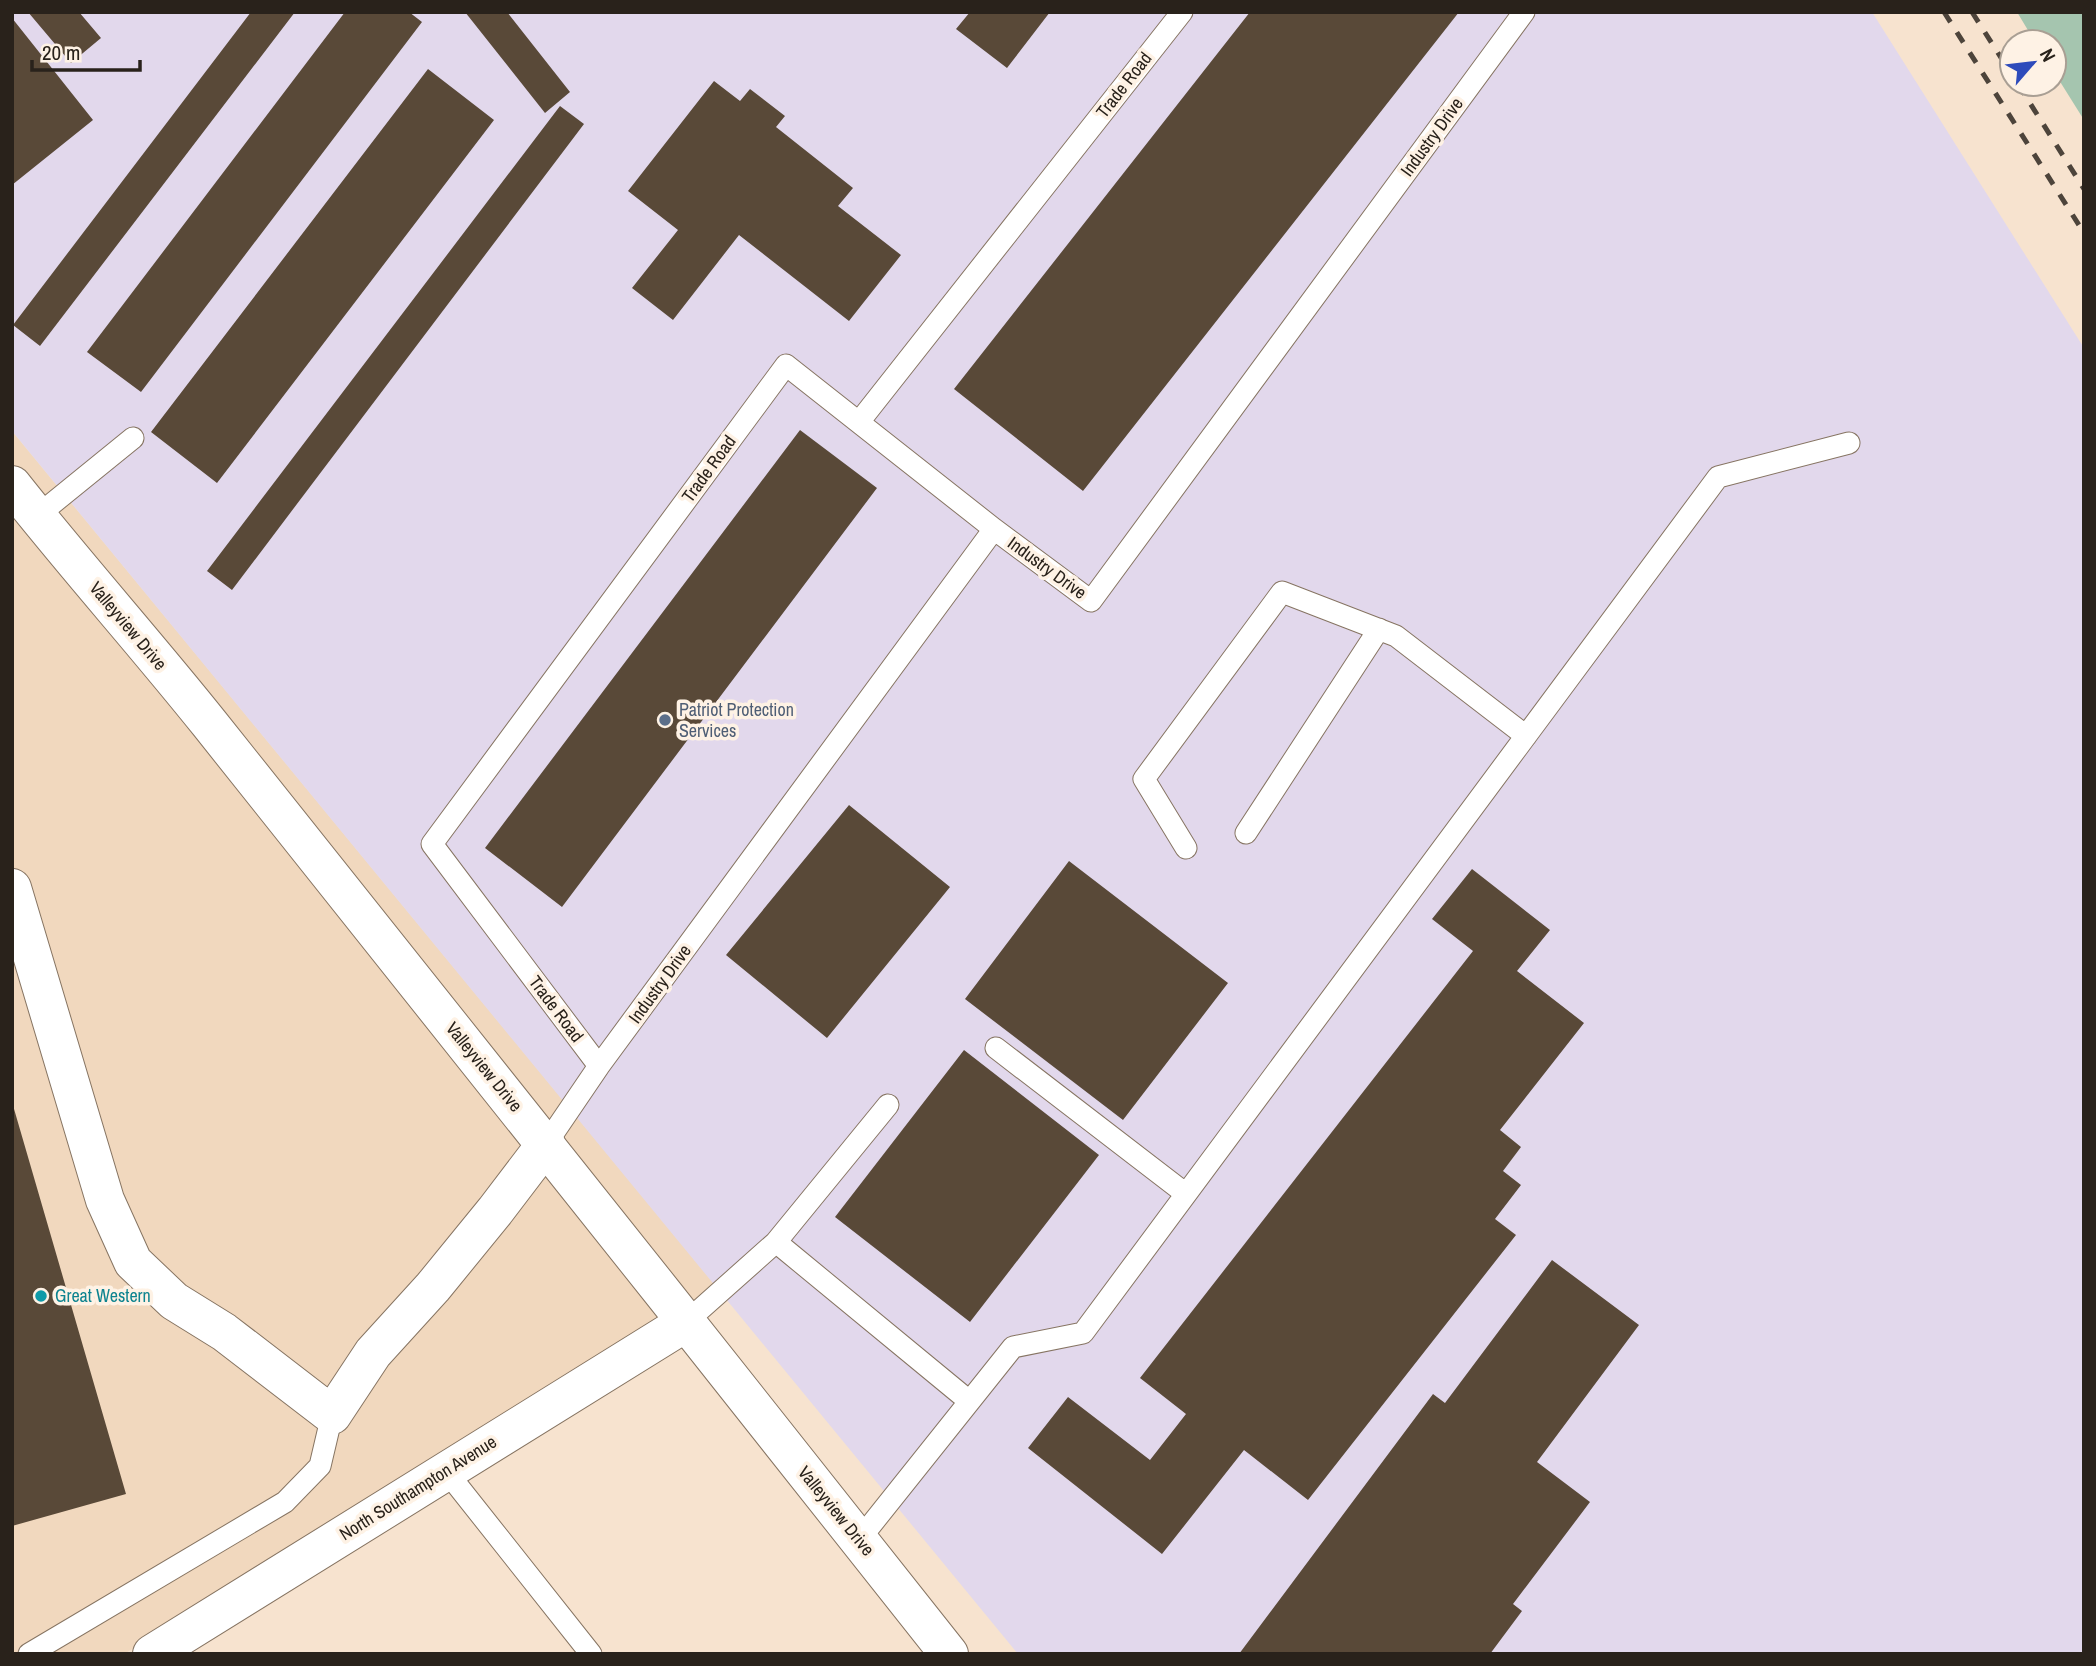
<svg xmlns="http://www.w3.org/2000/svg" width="2096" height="1666" font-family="'Archivo Narrow',sans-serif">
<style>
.built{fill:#f1d8be}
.industrial{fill:#e2d8ec}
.green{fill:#a5c5af}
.building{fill:#594938}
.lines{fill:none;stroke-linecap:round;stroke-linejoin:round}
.service-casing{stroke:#867462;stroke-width:23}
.minor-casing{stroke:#867462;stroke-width:40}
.tertiary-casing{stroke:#867462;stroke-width:40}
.service{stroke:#fff;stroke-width:21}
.minor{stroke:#fff;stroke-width:38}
.tertiary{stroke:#fff;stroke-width:38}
.rail{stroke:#4d443b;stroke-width:5;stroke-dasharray:12 12;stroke-linecap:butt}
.service-dot{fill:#5c6f8a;stroke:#fef2e5;stroke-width:2.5}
.culture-dot{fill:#0f9aa8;stroke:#fef2e5;stroke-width:2.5}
.labels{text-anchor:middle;stroke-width:7;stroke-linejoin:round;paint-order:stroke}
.street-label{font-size:18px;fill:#29221b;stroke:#fef2e5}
.service-label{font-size:18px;fill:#4e5e75;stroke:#fef2e5;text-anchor:start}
.culture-label{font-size:18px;fill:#0d838f;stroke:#fef2e5;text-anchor:start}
</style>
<rect width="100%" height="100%" fill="#f7e3cf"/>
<!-- built -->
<path class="built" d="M 12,431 L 721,1292 L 124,1654 L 12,1654 Z"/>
<!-- industrial -->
<path class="industrial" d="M 12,12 L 1872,12 L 2084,348 L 2084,1654 L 1018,1654 L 12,431 Z"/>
<!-- green -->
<path class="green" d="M 2017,12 L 2084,12 L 2084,120 L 2054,72 L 2054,42 L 2035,42 Z"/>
<!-- building -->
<path class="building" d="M 28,12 L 79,12 L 101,38 L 71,63 Z
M 251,12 L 295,12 L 40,346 L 13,325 Z
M 345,12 L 409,12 L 422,22 L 141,392 L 87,352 Z
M 465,12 L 507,12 L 570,92 L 545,113 Z
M 970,12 L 1050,12 L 1007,68 L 956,29 Z
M 1250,12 L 1459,12 L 1083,491 L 954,389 Z
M 12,18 L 93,120 L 12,185 Z
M 428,69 L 494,120 L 217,483 L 151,432 Z
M 714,81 L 740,101 L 750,89 L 785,116 L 776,127 L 853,188 L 838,206 L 901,255 L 849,321 L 739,235 L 673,320 L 632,288 L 678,230 L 628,191 Z
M 560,106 L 584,124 L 232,590 L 207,571 Z
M 800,430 L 877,488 L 562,907 L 485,848 Z
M 849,805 L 950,887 L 827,1038 L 726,955 Z
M 1069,861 L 1228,983 L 1123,1120 L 965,999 Z
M 1472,869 L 1550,930 L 1517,971 L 1584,1023 L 1500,1130 L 1521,1147 L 1503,1171 L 1521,1185 L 1495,1219 L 1516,1235 L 1308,1500 L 1244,1450 L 1162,1554 L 1028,1448 L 1068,1397 L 1150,1460 L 1186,1414 L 1140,1378 L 1473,951 L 1432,919 Z
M 964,1050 L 1099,1155 L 970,1322 L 835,1217 Z
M 12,1102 L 126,1494 L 12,1526 Z
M 1552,1260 L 1639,1325 L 1537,1462 L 1590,1502 L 1513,1604 L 1522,1611 L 1490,1654 L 1239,1654 L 1433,1394 L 1445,1403 Z"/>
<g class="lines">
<!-- service casing -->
<g class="service-casing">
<path id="service" d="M 859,422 L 1182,12
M 37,516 L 133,438
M 1246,833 L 1379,629
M 1186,848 L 1144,779 L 1282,592 L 1396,636 L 1526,736
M 996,1048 L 1186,1194
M 599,1066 L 432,844 L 786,365 L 994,529 L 1091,601 L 1524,12
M 546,1144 L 599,1066 L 994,529
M 776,1242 L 888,1105
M 685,1323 L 776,1242 L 969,1401
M 446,1471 L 591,1654
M 859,1540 L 1013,1347 L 1083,1333 L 1718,477 L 1849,443
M 29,1654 L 285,1502 L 320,1466 L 332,1415"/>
</g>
<!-- minor casing -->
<g class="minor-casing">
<path id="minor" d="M 12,888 L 105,1200 L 133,1262 L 174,1301 L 224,1332 L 332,1415 L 373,1353 L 433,1287 L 495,1211 L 546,1144
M 152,1654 L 685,1323"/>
</g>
<!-- tertiary casing -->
<g class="tertiary-casing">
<path id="tertiary" d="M 12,485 C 76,566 145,643 209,723 C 457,1033 703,1343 949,1654"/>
</g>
<!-- service -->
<use href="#service" class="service"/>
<!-- minor -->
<use href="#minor" class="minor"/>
<!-- tertiary -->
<use href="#tertiary" class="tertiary"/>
<!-- rail -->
<path class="rail" d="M 1944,12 L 2084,233
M 1972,12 L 2012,75
M 2018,84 L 2084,189"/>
</g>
<!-- markers -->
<circle class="service-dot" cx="665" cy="720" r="7"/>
<circle class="culture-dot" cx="41" cy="1296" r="7"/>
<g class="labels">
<!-- street labels -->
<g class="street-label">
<text transform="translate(1124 85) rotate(-52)" y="6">Trade Road</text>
<text transform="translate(1432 137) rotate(-54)" y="6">Industry Drive</text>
<text transform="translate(709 469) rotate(-54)" y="6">Trade Road</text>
<text transform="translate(1047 568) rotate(36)" y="6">Industry Drive</text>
<text transform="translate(128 626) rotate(50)" y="6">Valleyview Drive</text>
<text transform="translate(660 984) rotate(-54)" y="6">Industry Drive</text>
<text transform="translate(556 1009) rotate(53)" y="6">Trade Road</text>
<text transform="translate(484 1067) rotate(51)" y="6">Valleyview Drive</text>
<text transform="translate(418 1488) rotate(-32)" y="6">North Southampton Avenue</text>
<text transform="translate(836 1511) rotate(51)" y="6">Valleyview Drive</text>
</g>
<!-- service labels -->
<g class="service-label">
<text x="679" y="716">Patriot Protection<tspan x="679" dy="21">Services</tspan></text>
</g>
<!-- culture labels -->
<g class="culture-label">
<text x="55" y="1302">Great Western</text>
</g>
</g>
<!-- border -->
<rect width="2096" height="1666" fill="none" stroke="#29221b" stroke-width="28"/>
<!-- north arrow -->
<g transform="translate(2033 63) rotate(62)"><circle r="33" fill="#fef2e5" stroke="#a99f94" stroke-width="2"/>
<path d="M0-5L12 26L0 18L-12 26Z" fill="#2e4bbb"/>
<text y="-10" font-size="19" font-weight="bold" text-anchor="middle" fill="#29221b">N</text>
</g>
<!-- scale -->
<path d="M32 60v10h108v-10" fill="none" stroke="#29221b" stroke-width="3.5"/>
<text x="42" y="60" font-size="21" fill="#29221b" stroke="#fef2e5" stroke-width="5" paint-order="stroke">20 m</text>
</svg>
